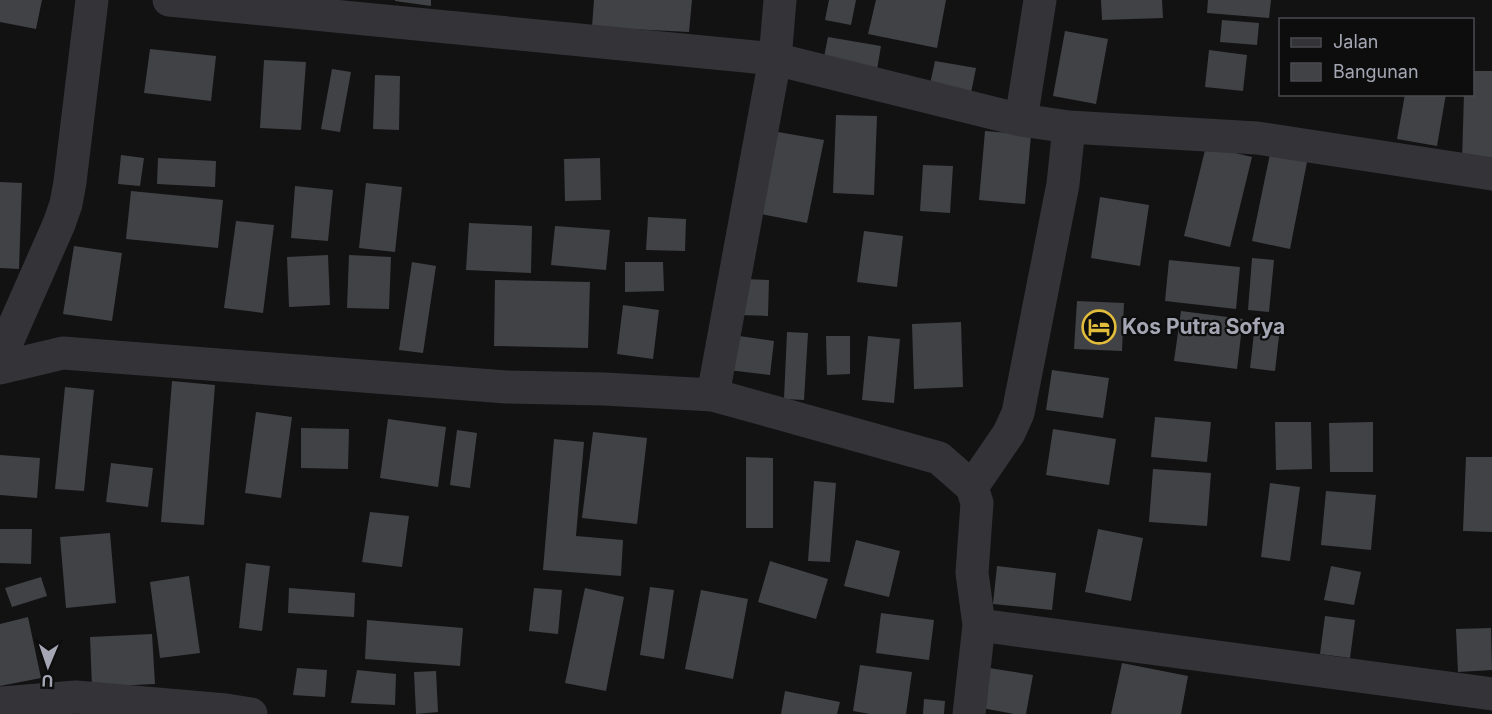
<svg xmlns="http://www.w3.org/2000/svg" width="1492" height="714" font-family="Inter,sans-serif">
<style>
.building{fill:#414246}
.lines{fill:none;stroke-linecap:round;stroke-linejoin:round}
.minor{stroke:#333338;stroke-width:33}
.labels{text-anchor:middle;stroke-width:4.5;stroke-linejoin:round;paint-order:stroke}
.poi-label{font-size:21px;font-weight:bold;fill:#a4a7b3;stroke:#0d0d0e;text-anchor:start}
</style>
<rect width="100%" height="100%" fill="#121213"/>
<!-- building -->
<path class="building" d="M 0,0 L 42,0 L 36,29 L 0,22 Z
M 395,0 L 431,0 L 431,6 L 395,1 Z
M 594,0 L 692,0 L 689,32 L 592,27 Z
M 829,0 L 856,0 L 851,25 L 825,20 Z
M 876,0 L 946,0 L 937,48 L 868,34 Z
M 1101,0 L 1162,0 L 1163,18 L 1102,20 Z
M 1208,0 L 1271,0 L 1269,18 L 1207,13 Z
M 1222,20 L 1259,23 L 1257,45 L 1220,42 Z
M 1065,31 L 1108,39 L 1096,104 L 1053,96 Z
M 828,37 L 881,46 L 877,70 L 823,62 Z
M 150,49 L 216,56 L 211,101 L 144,93 Z
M 1209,50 L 1247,55 L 1243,91 L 1205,87 Z
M 264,60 L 306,62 L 301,130 L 260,128 Z
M 935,61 L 976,68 L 971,93 L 930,84 Z
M 332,69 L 351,72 L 340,132 L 321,129 Z
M 1472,71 L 1492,71 L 1492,160 L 1462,160 L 1464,94 L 1472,94 Z
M 375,75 L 400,76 L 399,130 L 373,129 Z
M 1405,94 L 1446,94 L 1437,146 L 1397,139 Z
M 836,115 L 877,116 L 874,195 L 833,193 Z
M 985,131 L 1031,135 L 1025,204 L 979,200 Z
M 778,132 L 824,140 L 807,223 L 761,214 Z
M 1206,146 L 1252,157 L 1230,247 L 1184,236 Z
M 1271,149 L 1308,157 L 1290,249 L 1252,241 Z
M 121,155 L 144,158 L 140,186 L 118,184 Z
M 158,158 L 216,161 L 215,187 L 157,184 Z
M 600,158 L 601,200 L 565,201 L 564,159 Z
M 923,165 L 953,166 L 950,213 L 920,211 Z
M 0,182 L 22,183 L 19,269 L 0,268 Z
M 366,183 L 402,187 L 395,252 L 359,248 Z
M 295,186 L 333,190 L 328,241 L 291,238 Z
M 131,191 L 223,200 L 218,248 L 126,239 Z
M 1100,197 L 1149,205 L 1140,266 L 1091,258 Z
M 648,217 L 686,219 L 685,251 L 646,250 Z
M 236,221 L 274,225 L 263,313 L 224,308 Z
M 469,223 L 532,226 L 531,273 L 466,270 Z
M 555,226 L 610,230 L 606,270 L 551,265 Z
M 864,231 L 903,236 L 897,287 L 857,282 Z
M 74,246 L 122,253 L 112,321 L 63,314 Z
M 328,255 L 330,305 L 289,307 L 287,257 Z
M 349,255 L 391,257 L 389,309 L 347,308 Z
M 1252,258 L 1274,260 L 1269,312 L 1248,310 Z
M 1169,260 L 1240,267 L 1236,309 L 1165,301 Z
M 412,262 L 436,266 L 423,353 L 399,350 Z
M 625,262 L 663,262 L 664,291 L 625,292 Z
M 742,279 L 769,280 L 768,316 L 740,315 Z
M 495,280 L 590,282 L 588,348 L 494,346 Z
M 1077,301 L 1124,303 L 1122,351 L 1074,349 Z
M 623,305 L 659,310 L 653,359 L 617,354 Z
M 1181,311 L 1243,319 L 1237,369 L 1174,361 Z
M 961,322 L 963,387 L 914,389 L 912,324 Z
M 787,332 L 808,333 L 804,400 L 784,399 Z
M 1254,333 L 1279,336 L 1275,371 L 1250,368 Z
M 732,335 L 774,341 L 770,375 L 728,370 Z
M 826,336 L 850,336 L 850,374 L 827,375 Z
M 868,336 L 900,339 L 894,403 L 862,400 Z
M 1052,370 L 1109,378 L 1103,418 L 1046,410 Z
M 172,381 L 215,385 L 204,525 L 161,522 Z
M 65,387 L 94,390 L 84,491 L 55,489 Z
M 256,412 L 292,417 L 281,498 L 245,493 Z
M 1155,417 L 1211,422 L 1207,462 L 1151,457 Z
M 388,419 L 446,427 L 438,487 L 380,478 Z
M 1275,422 L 1311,422 L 1312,469 L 1276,470 Z
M 1373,422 L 1373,472 L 1330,472 L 1329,423 Z
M 301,428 L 349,429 L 348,469 L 301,468 Z
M 1053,429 L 1116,439 L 1109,485 L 1046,475 Z
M 457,430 L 477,433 L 470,488 L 450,485 Z
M 593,432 L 647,438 L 637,524 L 582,518 Z
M 554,439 L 584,442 L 576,536 L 623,540 L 621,576 L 543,570 Z
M 0,455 L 40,458 L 37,498 L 0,495 Z
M 746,457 L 773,458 L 773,528 L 746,528 Z
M 1466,457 L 1492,457 L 1492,532 L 1463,531 Z
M 111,463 L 153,468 L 148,507 L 106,502 Z
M 1153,469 L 1211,473 L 1207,526 L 1149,522 Z
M 814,481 L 836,483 L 830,562 L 808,561 Z
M 1270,483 L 1300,487 L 1290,561 L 1261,557 Z
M 1326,491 L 1376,495 L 1371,550 L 1321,545 Z
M 370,512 L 409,516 L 402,567 L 362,562 Z
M 0,529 L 32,529 L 31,564 L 0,563 Z
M 1098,529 L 1143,538 L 1131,601 L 1085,592 Z
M 110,533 L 116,603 L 66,608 L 60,537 Z
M 856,540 L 900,551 L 889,597 L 844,586 Z
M 770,561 L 828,579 L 816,619 L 758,602 Z
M 246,563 L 270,566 L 262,631 L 239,628 Z
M 997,566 L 1056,573 L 1052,610 L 993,604 Z
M 1331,566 L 1361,572 L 1354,605 L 1324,600 Z
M 189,576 L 200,653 L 160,658 L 150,582 Z
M 41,577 L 47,596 L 12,607 L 5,588 Z
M 650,587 L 674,590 L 664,659 L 640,655 Z
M 289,588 L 355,593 L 354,617 L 288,613 Z
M 534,588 L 562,590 L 558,634 L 529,631 Z
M 585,588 L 624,597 L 606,691 L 565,683 Z
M 701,590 L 748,599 L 733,679 L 685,669 Z
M 881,613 L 934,620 L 929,660 L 876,653 Z
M 1325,616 L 1355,620 L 1350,658 L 1320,654 Z
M 28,617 L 41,678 L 0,686 L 0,624 Z
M 367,620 L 463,628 L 460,666 L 365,659 Z
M 1491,628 L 1492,670 L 1458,672 L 1456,629 Z
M 152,634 L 155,684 L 92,687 L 90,637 Z
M 1122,663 L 1188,676 L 1181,714 L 1111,714 Z
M 860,665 L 912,672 L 906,714 L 870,714 L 853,711 Z
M 297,668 L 327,670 L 325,697 L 293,695 Z
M 989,668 L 1033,675 L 1026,714 L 1014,714 L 982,708 Z
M 357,670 L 396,674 L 395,705 L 351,703 Z
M 436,671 L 438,712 L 416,714 L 414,672 Z
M 785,691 L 840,702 L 837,714 L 781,714 Z
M 924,699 L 945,701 L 944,714 L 923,714 Z"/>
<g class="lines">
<!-- minor -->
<path class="minor" d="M 169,0 L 775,59 L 1021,120 L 1069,127 L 1063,184 L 1018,413 L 1009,433 L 972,487
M 780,0 L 775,59 L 713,395 L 939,458 L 972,487 L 977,503 L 972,573 L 979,625 L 969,714
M 1021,120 L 1040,0
M 1069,127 L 1257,138 L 1492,174
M 0,358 L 59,224 L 66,204 L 70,182 L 92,0
M 0,368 L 63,353 L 506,387 L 604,389 L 713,395
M 979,625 L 1492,694
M 0,703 L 76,697 L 226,710 L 251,714"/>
</g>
<!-- icons -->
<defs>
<g id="hotel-ring" transform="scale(1.725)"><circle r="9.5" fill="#0d0d0e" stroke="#e2bc3b" stroke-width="1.5"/><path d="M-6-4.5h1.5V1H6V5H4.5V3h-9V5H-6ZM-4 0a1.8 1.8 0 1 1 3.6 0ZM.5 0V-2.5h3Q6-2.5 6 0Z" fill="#e2bc3b"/></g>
</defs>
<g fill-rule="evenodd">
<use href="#hotel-ring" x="1099" y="327"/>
</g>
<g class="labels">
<!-- poi labels -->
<g class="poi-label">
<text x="1122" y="334">Kos Putra Sofya</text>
</g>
</g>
<!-- legend -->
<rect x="1279" y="18" width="195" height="78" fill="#0d0d0e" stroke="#494b50" stroke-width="1.5"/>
<rect x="1291" y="38" width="30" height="9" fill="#333338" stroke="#494b50" stroke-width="1.5"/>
<text x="1333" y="48" font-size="18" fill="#a4a7b3">Jalan</text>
<rect x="1291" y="63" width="30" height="18" fill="#414246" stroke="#494b50" stroke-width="1.5"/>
<text x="1333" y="78" font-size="18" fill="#a4a7b3">Bangunan</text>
<!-- north arrow -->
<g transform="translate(48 666) rotate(182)" stroke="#0d0d0e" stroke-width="4.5" paint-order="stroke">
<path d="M0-4.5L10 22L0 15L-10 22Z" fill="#a4a7b3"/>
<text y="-9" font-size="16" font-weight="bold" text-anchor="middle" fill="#a4a7b3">U</text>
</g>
</svg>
